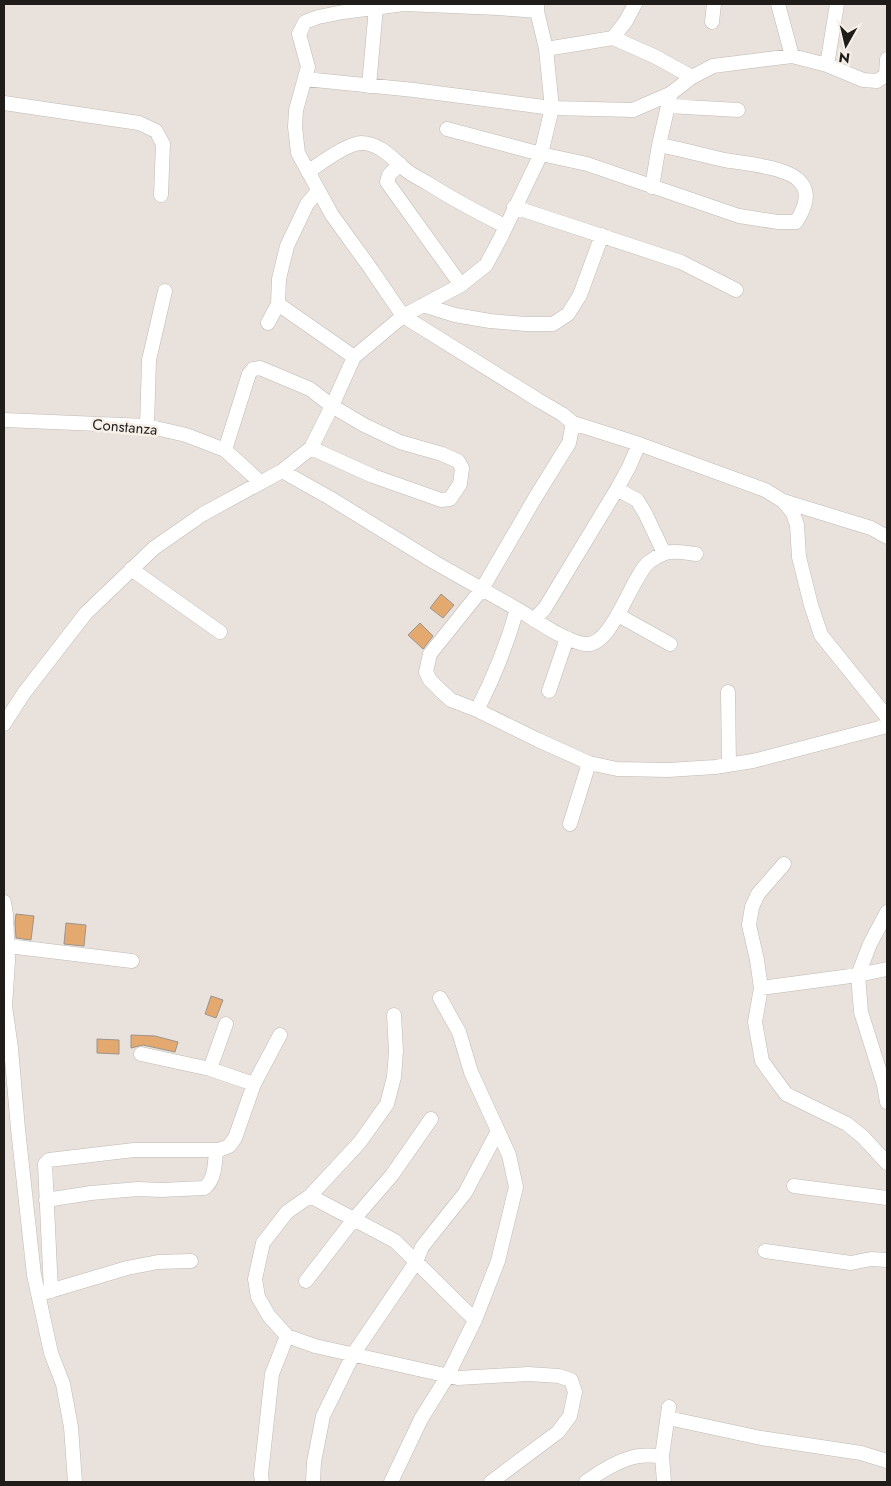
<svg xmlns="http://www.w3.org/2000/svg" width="891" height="1486" font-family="Jost,sans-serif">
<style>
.building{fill:#e4a96e;stroke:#9b948e}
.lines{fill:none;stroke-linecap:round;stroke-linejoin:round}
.street-casing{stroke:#c0b9b3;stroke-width:15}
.street{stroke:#fff;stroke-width:14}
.labels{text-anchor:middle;stroke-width:5;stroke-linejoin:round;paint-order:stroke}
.street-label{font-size:15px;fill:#1f1c1a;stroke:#f7f0e9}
</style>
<rect width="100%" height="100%" fill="#e9e2dc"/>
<!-- building -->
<path class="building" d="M 441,594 L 454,605 L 443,618 L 430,608 Z
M 420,623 L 433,636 L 423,649 L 408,635 Z
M 16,914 L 34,916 L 31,940 L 16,938 L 15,922 Z
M 66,923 L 86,925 L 84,946 L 64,944 Z
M 211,996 L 223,1000 L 216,1018 L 205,1014 Z
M 131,1035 L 155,1036 L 178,1042 L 175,1052 L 143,1045 L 131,1048 Z
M 97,1039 L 119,1040 L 119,1054 L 97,1053 Z"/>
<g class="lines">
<!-- street casing -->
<g class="street-casing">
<path id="street" d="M 778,4 L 792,56
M 712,22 L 714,4
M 613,38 L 626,21 L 635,4
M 546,49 L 613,38 L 654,56 L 692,77
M 827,65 L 837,4
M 305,79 L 414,90 L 552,108 L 633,110 L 670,94 L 692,77 L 713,66 L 792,56 L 827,65 L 863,80 L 877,81 L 886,75 L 887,59
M 369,86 L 376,7
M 4,103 L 139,123 L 156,131 L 163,144 L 161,195
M 668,106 L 738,110
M 447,129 L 541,154 L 587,164 L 739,216 L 778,222 L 796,222 C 804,210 811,195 801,183 C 790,167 742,163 724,160 C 702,155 681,149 659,145 L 652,187
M 659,145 L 670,97
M 400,164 L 389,175 L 387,182 L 461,285
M 308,172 C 319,164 348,143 361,143 C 380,143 393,159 406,170 C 413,176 421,179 429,184 C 454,200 479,213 505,226
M 514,207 L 681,262 L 736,290
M 278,304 L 354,357
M 423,305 L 455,315 L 490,321 L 526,324 L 553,324 L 568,314 L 580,295 L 602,235
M 268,323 L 278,304 L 279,279 L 287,246 L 307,204 L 318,191
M 4,420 L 147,426 L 186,435 L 225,450 L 260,482
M 573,423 L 569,443 L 535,498 L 482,589 L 430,654 L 426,672 L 430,680 L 441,691 L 451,700 L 477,710 L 538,740 L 589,763 L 617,769 L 668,770 L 715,767 L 753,761 L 887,726
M 147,426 L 149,360 L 165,291
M 639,444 L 765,490 L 783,501 L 793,513 L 797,525 L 799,557 L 811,605 L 821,635 L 887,717
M 225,450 L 249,374 L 253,369 L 260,368 L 310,389 L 332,406 L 364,425 L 400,442 L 442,454 L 458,461 L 462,468 L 460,484 L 450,499 L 441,500 L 373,476 L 311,448
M 282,471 L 330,498 L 434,562 L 517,609
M 617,489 L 637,500 L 645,513 L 664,553
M 783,501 L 871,528 L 887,537
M 131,569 L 220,632
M 618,615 L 670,644
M 534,620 L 545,608 L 617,489 L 629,467 L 639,444 L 573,423 L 562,414 L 538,400 L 403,316 L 371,269 L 332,215 L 298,153 L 295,127 L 296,110 L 308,67 L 299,34 L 305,22 L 318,17 L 343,12 L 404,4 L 498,8 L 537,11
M 549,691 L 567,638
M 728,692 L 729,765
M 477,710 C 494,677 507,645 517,609 C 536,620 564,641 585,644 C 612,648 631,577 649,562 C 653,559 660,555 665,553 C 676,550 685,553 696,554
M 4,724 L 24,693 L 86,613 L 154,548 L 203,514 L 282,471 L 311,448 L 332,406 L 354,357 L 403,316 L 461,285 L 486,265 L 500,239 L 541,154 L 552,108 L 546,49 L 537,11 L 537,4
M 570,824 L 589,763
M 784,864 L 758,894 L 752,907 L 749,925 L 757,960 L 761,988 L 755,1022 L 762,1061 L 786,1094 L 847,1124 L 863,1137 L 887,1163
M 4,902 L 6,915 L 8,961 L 5,1006 L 11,1048 L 18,1129 L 34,1275 L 51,1353 L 63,1384 L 71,1427 L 75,1482
M 887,912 L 870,944 L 858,975 L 861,1012 L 884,1085 L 887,1102
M 8,946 L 132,961
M 761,988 L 858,975 L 887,969
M 394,1015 L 396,1051 L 394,1077 L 387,1104 L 360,1142 L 310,1196 L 287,1212 L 263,1243 L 255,1279 L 258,1297 L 269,1316 L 287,1336 L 315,1346 L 458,1378 L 528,1374 L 559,1376 L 571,1380 L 575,1392 L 570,1416 L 558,1432 L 491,1482
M 141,1054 L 210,1069 L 254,1084
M 210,1069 L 226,1024
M 794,1186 L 887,1198
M 310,1196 L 395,1241 L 475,1320
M 46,1200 L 91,1193 L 138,1189 L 161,1190 L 204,1188 C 215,1181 215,1163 216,1151
M 765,1251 L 851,1263 L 871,1259 L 887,1260
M 306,1281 L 354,1219 L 392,1175 L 431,1119
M 51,1291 L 45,1164 L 49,1160 L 134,1150 L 219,1150 L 229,1146 L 235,1138 L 254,1084 L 280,1035
M 43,1293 L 127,1268 L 158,1262 L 191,1261
M 668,1418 L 761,1438 L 861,1453 L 887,1461
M 262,1482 L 261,1474 L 272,1374 L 287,1336
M 313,1482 L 314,1462 L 323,1416 L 354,1353 L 416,1262 L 422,1247 L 465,1193 L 498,1131
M 391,1482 L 421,1419 L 447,1377 L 475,1320 L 498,1261 L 516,1187 L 509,1155 L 471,1072 L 459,1032 L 440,998
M 586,1482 C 601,1471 620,1459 639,1456 C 646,1455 655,1456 662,1456
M 664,1482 L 662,1456 L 669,1407"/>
</g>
<!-- street -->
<use href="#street" class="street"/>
</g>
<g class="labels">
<!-- street labels -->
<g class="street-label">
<text transform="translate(125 427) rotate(5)" y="5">Constanza</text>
</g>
</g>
<!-- border -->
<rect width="891" height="1486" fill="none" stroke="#1f1c1a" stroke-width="10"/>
<!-- north arrow -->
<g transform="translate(846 45) rotate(188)" stroke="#f7f0e9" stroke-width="4" paint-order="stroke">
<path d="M0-4L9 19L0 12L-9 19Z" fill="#1f1c1a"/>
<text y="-8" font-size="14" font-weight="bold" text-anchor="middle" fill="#1f1c1a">N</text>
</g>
</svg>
